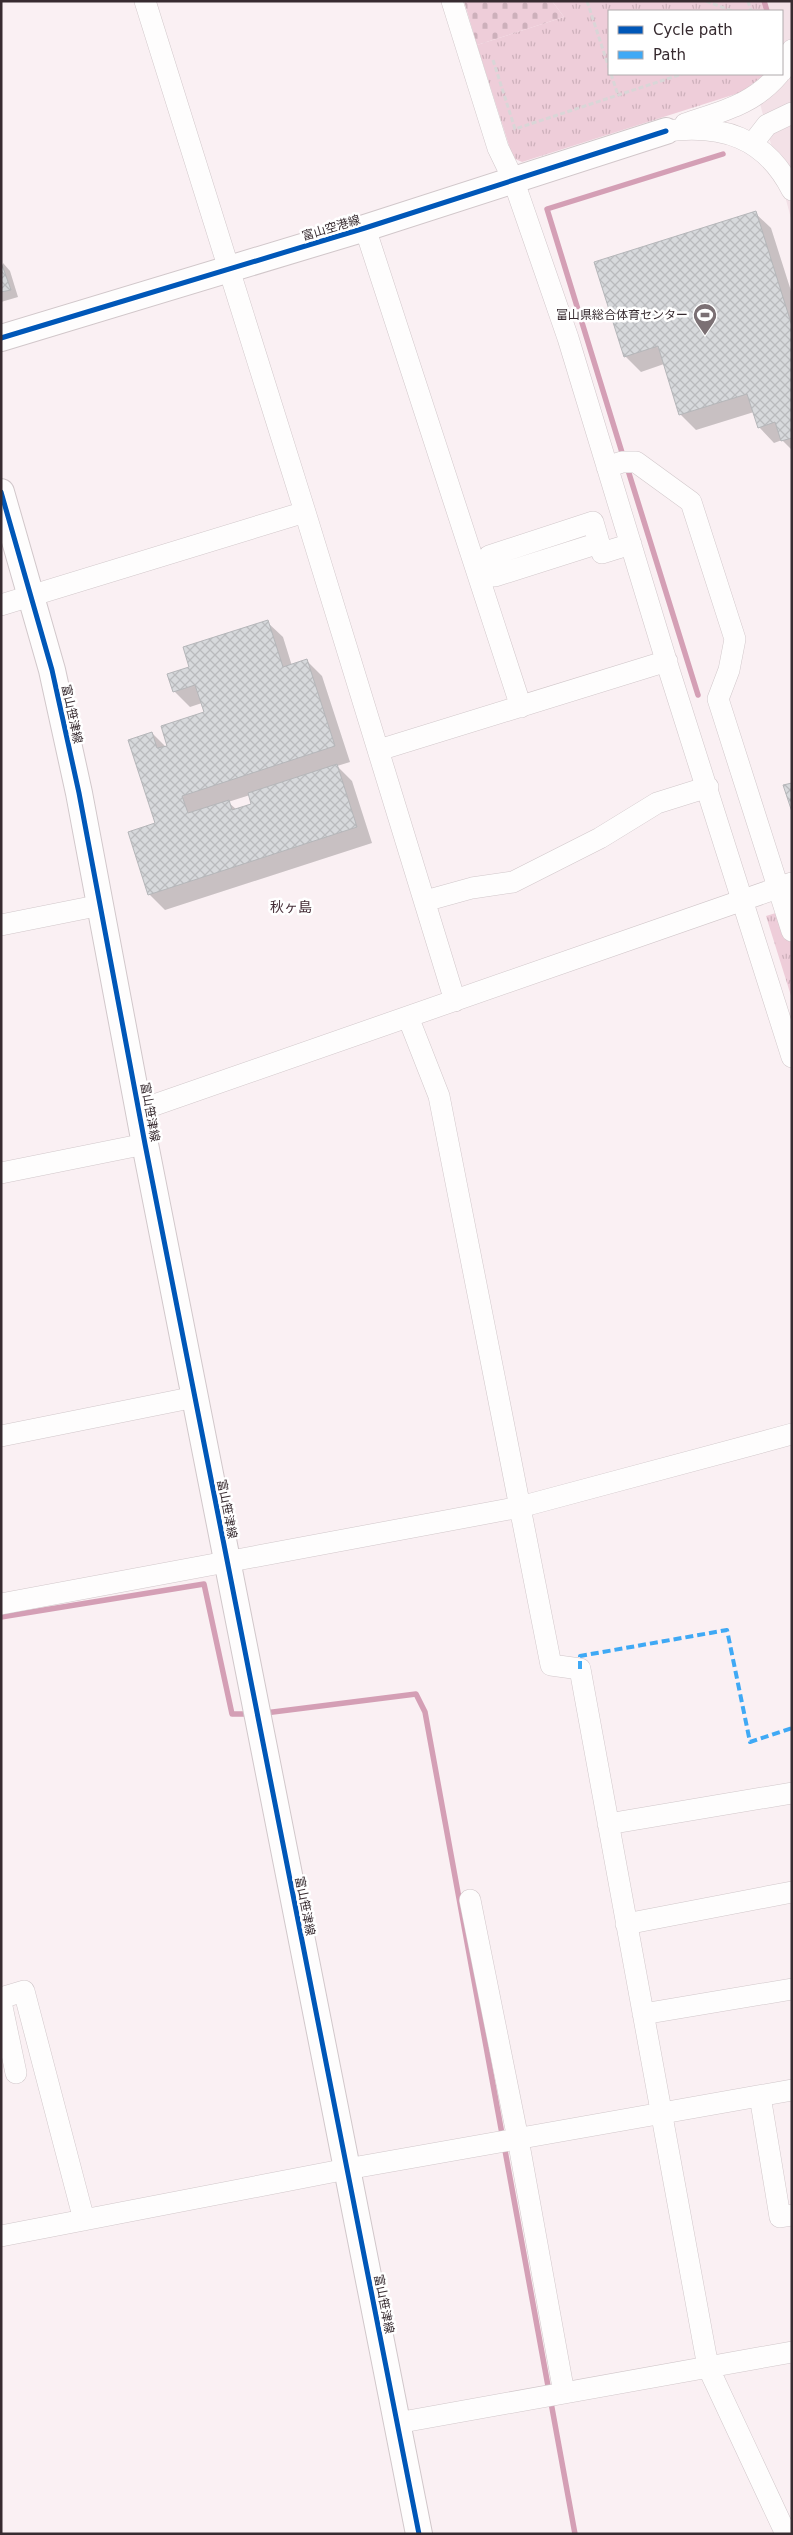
<svg xmlns="http://www.w3.org/2000/svg" width="793" height="2535" font-family="'DejaVu Sans','Noto Sans JP',sans-serif">
<style>
.built{fill:#f3e1e7}
.grass{fill:url(#grass-tufts)}
.cemetery{fill:url(#cemetery-stones)}
.shadow{fill:#0003;fill-rule:evenodd}
.lines{fill:none;stroke-linecap:round;stroke-linejoin:round}
.stream{stroke:#d49fb5;stroke-width:5.5}
.building{fill:url(#building-cross-hatch);stroke:#b5b6b9}
.minor-casing{stroke:#d1c7ca;stroke-width:22}
.major-casing{stroke:#d1c7ca;stroke-width:28}
.path{stroke:#d9d6d7;stroke-width:3;stroke-dasharray:5 2.5;stroke-linecap:butt}
.minor{stroke:#fefdfd;stroke-width:21}
.major{stroke:#fefdfd;stroke-width:26}
.quiet{stroke:#3fa9f5;stroke-width:4;stroke-dasharray:8 4;stroke-linecap:butt}
.cycleway-casing{stroke:#fff;stroke-width:8}
.cycleway{stroke:#0057b8;stroke-width:5}
.labels{text-anchor:middle;stroke-width:5;stroke-linejoin:round;paint-order:stroke}
.street-label{font-size:12px;fill:#372b30;stroke:#fff}
.poi-label{font-size:12px;fill:#372b30;stroke:#fff;text-anchor:end}
.neighbourhood-label{font-size:14px;fill:#442c36;stroke:#fff}
</style>
<defs>
<pattern id="grass-tufts" width="24" height="20" patternUnits="userSpaceOnUse" patternTransform="scale(1.25)"><rect width="24" height="20" fill="#eecdd9"/><path d="M3 7l-1-3M5 7V3M7 7l1-3M15 17l-1-3M17 17v-4M19 17l1-3" fill="none" stroke="#cdb0bb"/></pattern>
<pattern id="cemetery-stones" width="16" height="16" patternUnits="userSpaceOnUse" patternTransform="scale(1.25)"><rect width="16" height="16" fill="#eecdd9"/><path d="M2 7V4a2 2 0 0 1 4 0v3zM10 15v-3a2 2 0 0 1 4 0v3z" fill="#cdb0bb"/></pattern>
<pattern id="building-cross-hatch" width="8" height="8" patternUnits="userSpaceOnUse" patternTransform="scale(1.25)"><rect width="8" height="8" fill="#d7d9dc"/><path d="M0 0l8 8M0 8l8-8" fill="none" stroke="#b9babd"/></pattern>
</defs>
<rect width="100%" height="100%" fill="#faf0f3"/>
<!-- built -->
<path class="built" d="M 733,1 L 792,1 L 792,222 L 752,74 L 782,74 L 782,11 L 736,11 Z"/>
<!-- grass -->
<path class="grass" d="M 552,1 L 761,1 L 764,11 L 609,11 L 609,74 L 765,74 L 742,92 L 522,162 L 513,158 L 477,45 L 564,17 Z
M 792,908 L 792,999 L 766,916 Z"/>
<!-- cemetery -->
<path class="cemetery" d="M 464,1 L 552,1 L 564,17 L 477,45 Z"/>
<!-- shadow -->
<path class="shadow" d="M 755,213 L 771,228 L 792,294 L 792,450 L 782,440 L 774,443 L 759,427 L 754,412 L 696,430 L 680,414 L 664,364 L 641,372 L 625,356 Z
M 3,263 L 10,271 L 18,297 L 1,302 Z
M 267,622 L 283,637 L 292,666 L 307,661 L 322,676 L 350,762 L 337,766 L 352,781 L 372,843 L 165,910 L 149,894 L 156,824 L 152,733 L 166,747 L 205,713 L 202,703 L 190,707 L 174,691 L 191,668 ZM 250,795 L 253,804 L 237,810 L 228,802 Z"/>
<g class="lines">
<!-- stream -->
<path class="stream" d="M 764,1 L 767,11
M 624,459 L 547,209 L 723,154
M 627,467 L 698,695
M 1,1617 L 204,1584 L 232,1714 L 251,1714
M 265,1713 L 416,1694 L 425,1712 L 575,2534"/>
</g>
<!-- building -->
<path class="building" d="M 756,211 L 792,326 L 792,438 L 781,441 L 775,422 L 758,428 L 747,394 L 679,415 L 658,346 L 624,357 L 594,262 Z
M 1,262 L 11,290 L 1,292 Z
M 268,620 L 283,667 L 307,659 L 335,746 L 182,796 L 188,813 L 229,800 L 232,810 L 251,804 L 248,793 L 337,764 L 357,827 L 148,895 L 128,832 L 155,823 L 128,740 L 152,732 L 157,748 L 167,746 L 161,726 L 204,712 L 195,685 L 173,692 L 167,674 L 189,667 L 183,647 Z
M 792,783 L 792,812 L 783,785 Z"/>
<g class="lines">
<!-- minor casing -->
<g class="minor-casing">
<path id="minor" d="M 145,1 L 305,512 L 455,1001
M 452,1 L 498,148 L 513,179 L 568,338 L 669,670 L 792,1057
M 782,71 L 792,50
M 685,124 C 722,111 753,105 779,74
M 666,131 C 722,124 765,137 792,190
M 753,143 L 767,125 L 792,113
M 365,228 L 521,707
M 607,467 L 622,462 L 636,462 L 691,502 L 735,639 L 729,670 L 718,699 L 792,931
M 492,566 L 495,576 L 599,543
M 477,572 L 492,566 L 489,556 L 593,522 L 602,553 L 631,544
M 1,605 L 305,512
M 379,750 L 667,661
M 425,901 L 472,888 L 513,882 L 600,838 L 657,803 L 708,787
M 1,925 L 101,905
M 408,1017 L 439,1096 L 551,1665 L 580,1669 L 708,2367 L 786,2534
M 140,1110 L 792,883
M 1,1173 L 145,1144
M 1,1436 L 195,1397
M 1,1604 L 520,1507 L 792,1434
M 608,1824 L 792,1793
M 470,1900 L 518,2139 L 564,2393
M 626,1924 L 792,1892
M 1,1998 L 24,1991 L 84,2220
M 1,2002 L 16,2073
M 643,2014 L 792,1989
M 760,2096 L 780,2217 L 792,2215
M 1,2236 L 347,2169 L 792,2090
M 397,2423 L 792,2352"/>
</g>
<!-- major casing -->
<g class="major-casing">
<path id="major" d="M 1,338 L 365,228 L 666,131
M 1,492 L 52,670 L 79,793 L 145,1144 L 419,2534"/>
</g>
<!-- path -->
<path class="path" d="M 587,1 L 609,68
M 706,1 L 732,11
M 748,1 L 751,11
M 493,60 L 515,129 L 682,74
M 611,74 L 618,95"/>
<!-- minor -->
<use href="#minor" class="minor"/>
<!-- major -->
<use href="#major" class="major"/>
<!-- quiet -->
<path class="quiet" d="M 580,1669 L 580,1656 L 727,1630 L 750,1742 L 792,1728"/>
<!-- cycleway casing -->
<g class="cycleway-casing">
<path id="cycleway" d="M 1,338 L 365,228 L 666,131
M 1,492 L 52,670 L 79,793 L 145,1144 L 419,2534"/>
</g>
<!-- cycleway -->
<use href="#cycleway" class="cycleway"/>
</g>
<!-- icons -->
<defs>
<g id="stadium-pin" transform="scale(1.25)"><path d="M0 17L-7.5 6A9.5 9.5 0 1 1 7.5 6Z" fill="#7b7074" stroke="#fff"/><path d="M0-5a6.5 5 0 1 0 0 10a6.5 5 0 1 0 0-10ZM-3.5-1.8h7v3.6h-7Z" fill="#fff"/></g>
</defs>
<g fill-rule="evenodd">
<use href="#stadium-pin" x="705" y="315"/>
</g>
<g class="labels">
<!-- street labels -->
<g class="street-label">
<text transform="translate(331 228) rotate(-17)" y="4">富山空港線</text>
<text transform="translate(72 714) rotate(78)" y="4">富山笹津線</text>
<text transform="translate(150 1112) rotate(80)" y="4">富山笹津線</text>
<text transform="translate(227 1509) rotate(79)" y="4">富山笹津線</text>
<text transform="translate(305 1906) rotate(79)" y="4">富山笹津線</text>
<text transform="translate(384 2304) rotate(79)" y="4">富山笹津線</text>
</g>
<!-- poi labels -->
<g class="poi-label">
<text x="688" y="319">富山県総合体育センター</text>
</g>
<!-- neighbourhood labels -->
<g class="neighbourhood-label">
<text x="291" y="912">秋ヶ島</text>
</g>
</g>
<!-- border -->
<rect width="793" height="2535" fill="none" stroke="#372b30" stroke-width="5"/>
<!-- legend -->
<rect x="608" y="10" width="175" height="65" fill="#ffffff" stroke="#afaaac"/>
<rect x="618" y="26" width="25" height="8" fill="#0057b8" stroke="#afaaac"/>
<text x="653" y="35" font-size="15" fill="#372b30">Cycle path</text>
<rect x="618" y="51" width="25" height="8" fill="#3fa9f5" stroke="#afaaac"/>
<text x="653" y="60" font-size="15" fill="#372b30">Path</text>
</svg>
